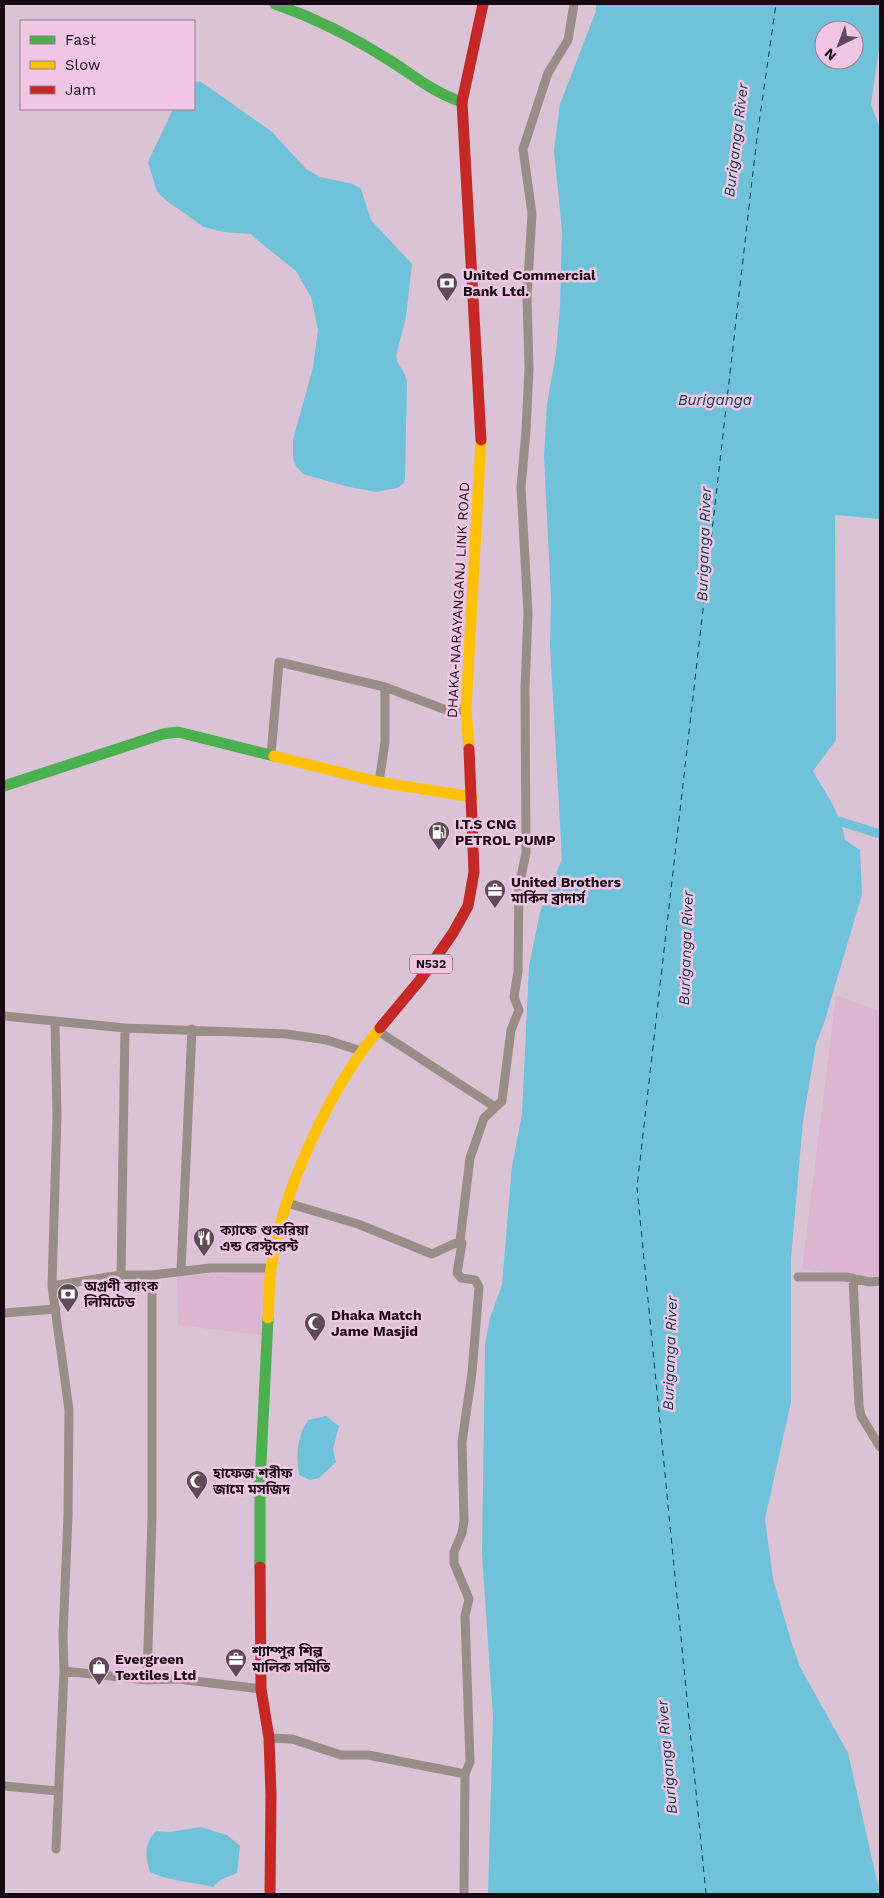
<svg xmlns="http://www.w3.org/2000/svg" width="884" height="1898" font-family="'Work Sans','Noto Sans Bengali',sans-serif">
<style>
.built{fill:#dcb6d1}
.water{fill:#70c1da;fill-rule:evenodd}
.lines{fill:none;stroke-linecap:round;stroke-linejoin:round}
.canal{stroke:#70c1da;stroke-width:9}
.ferry{stroke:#023d49;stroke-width:1;stroke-dasharray:6 5;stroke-linecap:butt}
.street{stroke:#998d88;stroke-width:9}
.fast{stroke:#4caf50;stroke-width:11}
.slow{stroke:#ffc107;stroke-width:11}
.jam{stroke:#c62828;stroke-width:11}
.labels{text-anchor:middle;stroke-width:5;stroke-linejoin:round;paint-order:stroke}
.shield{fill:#f1c6e5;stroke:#594253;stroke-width:1}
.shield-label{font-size:12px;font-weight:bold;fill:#180a15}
.poi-label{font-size:14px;font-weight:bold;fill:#180a15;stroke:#f1c6e5;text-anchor:start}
.street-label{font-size:14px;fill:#180a15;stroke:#f1c6e5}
.water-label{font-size:15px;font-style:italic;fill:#023d49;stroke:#f1c6e5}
</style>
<rect width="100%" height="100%" fill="#dac3d4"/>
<!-- built -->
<path class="built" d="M 836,995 L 880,1011 L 880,1278 L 802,1269 Z
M 269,1272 L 265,1336 L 178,1325 L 177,1275 Z"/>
<!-- water -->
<path class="water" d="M 596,4 L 879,4 L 879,48 L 871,104 L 880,129 L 880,519 L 835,515 L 836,740 L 813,771 C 826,794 841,814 845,840 L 860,850 L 862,894 L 825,1020 L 816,1044 L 803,1121 L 791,1259 L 791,1402 L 765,1519 L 773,1579 L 791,1641 L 800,1667 L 848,1753 L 880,1894 L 488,1894 L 493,1717 L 482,1554 L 485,1345 L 490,1318 L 502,1285 L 512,1166 L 522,1115 L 529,966 L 540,912 L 562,859 L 550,647 L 551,598 L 544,457 L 547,404 L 556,353 L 560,307 L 562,231 L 554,150 L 560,104 L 596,11 ZM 824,30 L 854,30 L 854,60 L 824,60 Z
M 194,81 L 201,82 L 271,131 L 306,169 L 320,177 L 353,184 L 361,189 L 371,220 L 412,264 L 406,317 L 396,356 C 397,365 405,371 407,381 L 405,478 L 404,483 L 397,488 L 376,492 L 349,487 L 303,474 L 296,466 L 293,458 L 293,440 L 313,367 L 318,330 L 311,297 L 296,271 L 250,234 L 223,232 L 204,227 L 167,201 L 157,192 L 148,162 L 173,109 L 194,109 Z
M 326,1416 L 339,1426 L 333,1449 L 336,1462 L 319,1478 L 310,1480 L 299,1475 C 296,1456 297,1436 308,1420 Z
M 201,1827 L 227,1835 L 240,1846 L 237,1873 L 220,1880 L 213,1887 C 191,1881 171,1882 150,1872 C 145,1856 144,1844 156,1831 L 170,1832 Z"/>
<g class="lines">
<!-- canal -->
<path class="canal" d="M 829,818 L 880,834"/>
<!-- ferry -->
<path class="ferry" d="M 706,1894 L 637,1187 L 757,137 L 776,4"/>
<!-- street -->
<path class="street" d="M 271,755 L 279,662 L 385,687 L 449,711 L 466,709
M 379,782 L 385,742 L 385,687
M 4,1016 L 125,1028 L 287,1034 L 327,1040 L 361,1051
M 55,1021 L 57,1116 L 52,1286 L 69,1410 L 68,1516 L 63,1636 L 64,1671 L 56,1849
M 378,1031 L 495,1107
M 287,1203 L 358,1224 L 432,1254 L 460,1241 L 462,1243 L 457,1273 L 461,1278 L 475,1280 L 479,1287 L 472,1373 L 462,1442 L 464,1521 L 462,1533 L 454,1552 L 454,1563 L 469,1599 L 465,1616 L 470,1762 L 465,1774 L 464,1894
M 460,1241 L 470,1158 L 484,1118 L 502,1101 L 511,1030 L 519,1010 L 514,997 L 518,971 L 519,886 L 526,853 L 525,688 L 528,613 L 521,487 L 526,431 L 529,368 L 527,297 L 532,214 L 523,149 L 548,73 L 568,40 L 574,4
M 181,1271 L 192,1029
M 121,1275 L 125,1028
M 798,1277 L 846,1277 L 870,1282 L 880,1281
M 853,1278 L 859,1405 L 861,1416 L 880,1447
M 52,1286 L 121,1275 L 152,1275 L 210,1268 L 271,1268
M 4,1313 L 56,1309
M 64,1671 L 147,1680 L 178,1679 L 261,1689
M 147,1680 L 152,1518 L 152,1275
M 269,1738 L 292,1739 L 341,1755 L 368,1755 L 465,1774
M 4,1786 L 58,1791"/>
<!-- fast -->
<path class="fast" d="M 275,4 C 315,18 353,37 389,60 C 413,75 434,93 462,102
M 4,786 L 163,734 L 178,732 L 274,756
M 260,1567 L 260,1483 L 268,1318"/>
<!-- slow -->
<path class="slow" d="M 469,749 L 466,709 L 481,440
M 274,756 L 379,782 L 472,797
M 268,1318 C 269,1302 269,1284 271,1268 C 282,1191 330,1088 380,1028"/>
<!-- jam -->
<path class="jam" d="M 481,440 L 462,102 L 483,4
M 380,1028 L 420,980 L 453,933 L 468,906 L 474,872 L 469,749
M 260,1567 L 261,1689 L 269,1738 L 271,1795 L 270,1894"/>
</g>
<!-- icons -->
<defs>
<g id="bank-pin" transform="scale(1.125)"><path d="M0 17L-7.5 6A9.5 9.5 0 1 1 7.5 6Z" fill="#5c4b58" stroke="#f1c6e5"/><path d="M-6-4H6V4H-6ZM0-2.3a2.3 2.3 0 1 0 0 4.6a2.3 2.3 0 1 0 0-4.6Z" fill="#fff"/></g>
<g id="fuel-pin" transform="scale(1.125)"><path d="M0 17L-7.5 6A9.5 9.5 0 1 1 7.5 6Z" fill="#5c4b58" stroke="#f1c6e5"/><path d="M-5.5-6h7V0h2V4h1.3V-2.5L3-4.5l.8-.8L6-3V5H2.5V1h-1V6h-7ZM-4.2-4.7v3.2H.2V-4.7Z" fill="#fff"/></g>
<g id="office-pin" transform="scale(1.125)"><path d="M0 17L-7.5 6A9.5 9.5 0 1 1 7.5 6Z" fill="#5c4b58" stroke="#f1c6e5"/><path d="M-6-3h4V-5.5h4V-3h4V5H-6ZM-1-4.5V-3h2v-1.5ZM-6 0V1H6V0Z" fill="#fff"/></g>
<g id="restaurant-pin" transform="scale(1.125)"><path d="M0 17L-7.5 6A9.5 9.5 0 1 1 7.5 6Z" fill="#5c4b58" stroke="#f1c6e5"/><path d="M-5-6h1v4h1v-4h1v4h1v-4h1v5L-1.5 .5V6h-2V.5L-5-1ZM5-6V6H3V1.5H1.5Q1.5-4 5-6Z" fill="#fff"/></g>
<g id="mosque-pin" transform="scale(1.125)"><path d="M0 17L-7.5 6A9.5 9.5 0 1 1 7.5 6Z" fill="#5c4b58" stroke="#f1c6e5"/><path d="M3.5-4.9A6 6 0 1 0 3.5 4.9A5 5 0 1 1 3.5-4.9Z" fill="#fff"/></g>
<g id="shop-pin" transform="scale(1.125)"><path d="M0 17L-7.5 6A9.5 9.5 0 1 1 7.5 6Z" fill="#5c4b58" stroke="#f1c6e5"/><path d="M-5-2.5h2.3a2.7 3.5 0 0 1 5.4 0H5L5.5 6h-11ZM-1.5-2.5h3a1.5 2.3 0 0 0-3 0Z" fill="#fff"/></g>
</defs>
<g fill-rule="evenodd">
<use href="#bank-pin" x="447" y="283"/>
<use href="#fuel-pin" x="439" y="832"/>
<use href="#office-pin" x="495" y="890"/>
<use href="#restaurant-pin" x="204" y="1238"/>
<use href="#bank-pin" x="68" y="1294"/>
<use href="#mosque-pin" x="315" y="1323"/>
<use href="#mosque-pin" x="197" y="1481"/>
<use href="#office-pin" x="236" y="1659"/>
<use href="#shop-pin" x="99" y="1667"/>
</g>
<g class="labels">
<!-- shield labels -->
<rect class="shield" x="410" y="954.5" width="42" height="19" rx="4"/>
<g class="shield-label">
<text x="431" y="968">N532</text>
</g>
<!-- poi labels -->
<g class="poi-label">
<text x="463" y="280">United Commercial<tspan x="463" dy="16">Bank Ltd.</tspan></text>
<text x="455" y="829">I.T.S CNG<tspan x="455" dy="16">PETROL PUMP</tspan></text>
<text x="511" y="887">United Brothers<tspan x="511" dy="16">মার্কিন ব্রাদার্স</tspan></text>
<text x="220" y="1235">ক্যাফে শুকরিয়া<tspan x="220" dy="16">এন্ড রেস্টুরেন্ট</tspan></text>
<text x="84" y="1291">অগ্রণী ব্যাংক<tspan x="84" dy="16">লিমিটেড</tspan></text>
<text x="331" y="1320">Dhaka Match<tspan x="331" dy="16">Jame Masjid</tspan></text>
<text x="213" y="1478">হাফেজ শরীফ<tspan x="213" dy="16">জামে মসজিদ</tspan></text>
<text x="252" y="1656">শ্যাম্পুর শিল্প<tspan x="252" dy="16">মালিক সমিতি</tspan></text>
<text x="115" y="1664">Evergreen<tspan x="115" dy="16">Textiles Ltd</tspan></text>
</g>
<!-- street labels -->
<g class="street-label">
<text transform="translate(458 600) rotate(-87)" y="5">DHAKA-NARAYANGANJ LINK ROAD</text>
</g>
<!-- water labels -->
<g class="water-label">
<text transform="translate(736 140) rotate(-83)" y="5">Buriganga River</text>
<text x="715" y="405">Buriganga</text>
<text transform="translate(704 544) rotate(-88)" y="5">Buriganga River</text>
<text transform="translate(686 948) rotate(-88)" y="5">Buriganga River</text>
<text transform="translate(670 1353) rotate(-88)" y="5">Buriganga River</text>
<text transform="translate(667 1757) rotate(-95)" y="5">Buriganga River</text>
</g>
</g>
<!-- border -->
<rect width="884" height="1898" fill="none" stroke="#180a15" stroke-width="10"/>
<!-- legend -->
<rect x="20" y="20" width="175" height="90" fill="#f1c6e5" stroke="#9a7b92"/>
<rect x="30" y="36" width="25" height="8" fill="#4caf50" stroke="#9a7b92"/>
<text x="65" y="45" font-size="15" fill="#180a15">Fast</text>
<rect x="30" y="61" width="25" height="8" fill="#ffc107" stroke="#9a7b92"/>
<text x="65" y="70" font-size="15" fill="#180a15">Slow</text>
<rect x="30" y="86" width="25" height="8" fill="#c62828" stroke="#9a7b92"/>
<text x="65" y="95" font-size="15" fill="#180a15">Jam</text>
<!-- north arrow -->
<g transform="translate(839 45) rotate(222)"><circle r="24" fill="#f1c6e5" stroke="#9a7b92"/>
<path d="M0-4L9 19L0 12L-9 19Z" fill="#5c4b58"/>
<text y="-8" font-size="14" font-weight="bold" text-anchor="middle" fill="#180a15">N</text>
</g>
</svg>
